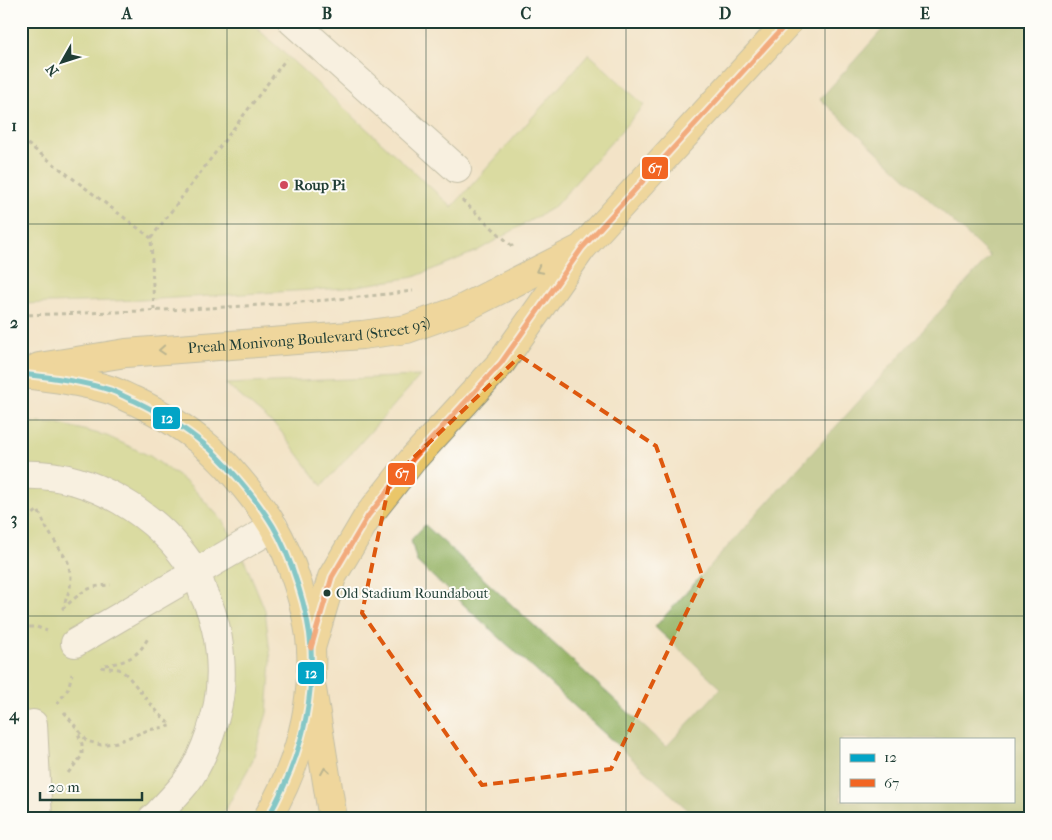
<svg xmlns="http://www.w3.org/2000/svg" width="1052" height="840" font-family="'IM FELL French Canon',serif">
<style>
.green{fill:#bcd073;stroke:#6e8654}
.forest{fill:#95b265;stroke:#5a784c;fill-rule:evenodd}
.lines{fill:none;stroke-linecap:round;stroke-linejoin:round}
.street-casing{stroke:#89907e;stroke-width:30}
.primary-casing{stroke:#89907e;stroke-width:30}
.highway-casing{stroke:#89907e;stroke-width:30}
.path{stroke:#89907e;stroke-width:3;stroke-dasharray:4 4;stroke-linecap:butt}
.street{stroke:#fff;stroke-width:28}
.primary{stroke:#eac669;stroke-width:28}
.highway{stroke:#eac669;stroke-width:28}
.bus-1-casing{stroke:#fdfcf7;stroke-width:9}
.bus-2-casing{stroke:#fdfcf7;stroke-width:9}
.bus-1{stroke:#02a4c6;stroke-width:5}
.bus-2{stroke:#f26522;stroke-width:5}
.oneway{stroke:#7a7b4c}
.marked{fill:none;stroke:#de580e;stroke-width:4;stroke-dasharray:10 6;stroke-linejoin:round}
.grid{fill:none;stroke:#1f3d34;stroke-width:1;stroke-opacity:0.55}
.poi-dot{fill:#d1495b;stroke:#fdfcf7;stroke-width:2}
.bus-dot{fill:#1f3d34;stroke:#fdfcf7;stroke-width:2}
.labels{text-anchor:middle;stroke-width:4;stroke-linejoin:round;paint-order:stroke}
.bus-label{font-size:14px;fill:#1f3d34;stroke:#fdfcf7;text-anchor:start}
.poi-label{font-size:15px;font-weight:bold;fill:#1f3d34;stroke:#fdfcf7;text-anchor:start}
.street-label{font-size:15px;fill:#1f3d34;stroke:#fdfcf7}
.line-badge{stroke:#fdfcf7;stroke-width:2}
.badge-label{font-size:14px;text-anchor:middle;font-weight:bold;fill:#fff}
.neatline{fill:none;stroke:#1f3d34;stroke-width:2}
.grid-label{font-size:16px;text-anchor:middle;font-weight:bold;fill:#1f3d34}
</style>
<rect width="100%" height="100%" fill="#fdfcf7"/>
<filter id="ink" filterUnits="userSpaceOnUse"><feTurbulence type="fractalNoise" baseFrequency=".02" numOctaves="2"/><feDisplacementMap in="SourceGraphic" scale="10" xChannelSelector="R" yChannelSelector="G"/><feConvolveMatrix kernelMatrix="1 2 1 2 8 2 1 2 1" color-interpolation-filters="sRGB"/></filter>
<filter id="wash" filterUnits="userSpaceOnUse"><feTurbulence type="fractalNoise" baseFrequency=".0096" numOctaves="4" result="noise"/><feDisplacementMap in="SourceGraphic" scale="20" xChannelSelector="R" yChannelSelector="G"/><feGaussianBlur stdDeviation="1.12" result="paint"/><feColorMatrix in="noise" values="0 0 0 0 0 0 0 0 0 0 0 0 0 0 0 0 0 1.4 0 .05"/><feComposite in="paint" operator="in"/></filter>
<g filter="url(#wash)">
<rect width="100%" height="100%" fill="#f3e3c7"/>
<!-- green -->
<path class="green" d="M 21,21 L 249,21 L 452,207 L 589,54 L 644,105 L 554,207 L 477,251 L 414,277 L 345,288 L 141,300 L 21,304 Z
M 420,376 L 322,486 L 279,429 L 226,384 Z
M 21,422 L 60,424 L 107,436 L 150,456 L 189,484 L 222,520 L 239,547 L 265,610 L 271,661 L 267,713 L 252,762 L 227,807 L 217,819 L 21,819 Z"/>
<!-- forest -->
<path class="forest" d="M 890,21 L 1031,21 L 1031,819 L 698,819 L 417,562 L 411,540 L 425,525 L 666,747 L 721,688 L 655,627 L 990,256 L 820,99 ZM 841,739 L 1013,739 L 1013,801 L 841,801 Z"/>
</g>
<g filter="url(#ink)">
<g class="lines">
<!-- street casing -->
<g class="street-casing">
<path id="street" d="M 292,21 L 457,169
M 21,475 C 90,471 160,515 195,572 C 199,578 201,586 203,593 C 207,601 211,609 213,618 C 221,643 223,678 218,704 C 213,730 201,763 185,784 C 176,795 166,805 157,815 L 152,819
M 75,643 L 274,527
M 33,724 L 38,819"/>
</g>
<!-- primary casing -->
<g class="primary-casing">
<path id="primary" d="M 312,689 L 333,819"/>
</g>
<!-- highway casing -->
<g class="highway-casing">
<g id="highway">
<path id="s1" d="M 39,367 L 126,353 L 362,335 L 407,329 L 460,310 L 578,250"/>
<path d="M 21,374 C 52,377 81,381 110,390 C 119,393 127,398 135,401 C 160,413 184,427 205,445 C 213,451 220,459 227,466 C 244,485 260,504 273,526 C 291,556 309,613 311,648 C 314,708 297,767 267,819"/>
<path d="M 311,648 L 332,577 L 368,516 L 414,458 L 501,363 L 582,248 L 789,21"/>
</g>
</g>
<!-- path -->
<path class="path" d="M 21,139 L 151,238
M 462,200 L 512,246 L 509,248
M 154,310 L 151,238 L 286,59
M 21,315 C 152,311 283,307 413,291
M 21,524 L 38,510 L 47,529 L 68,562 L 71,577 L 70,588 L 63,608
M 62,609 C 82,593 84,586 111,585
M 21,627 L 37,627 L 47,631
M 105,665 C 127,662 138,657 148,638
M 57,704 L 68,689 L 72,674
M 64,712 L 87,741 L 101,745 L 117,742 L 148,730 L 171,726 L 155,709 L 127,675 L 119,669 L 98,667
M 68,773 L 82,756 L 82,744 L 78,733"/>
<!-- street -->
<use href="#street" class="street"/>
<!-- primary -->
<use href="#primary" class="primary"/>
<!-- highway -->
<use href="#highway" class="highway"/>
<!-- bus-1 casing -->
<g class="bus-1-casing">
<path id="bus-1" d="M 21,374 C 52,377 81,381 110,390 C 119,393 127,398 135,401 C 160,413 184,427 205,445 C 213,451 220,459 227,466 C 244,485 260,504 273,526 C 291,556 309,613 311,648 C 314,708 297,767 267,819"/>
</g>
<!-- bus-2 casing -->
<g class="bus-2-casing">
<path id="bus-2" d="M 311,648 L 332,577 L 368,516 L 414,458 L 501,363 L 582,248 L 789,21"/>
</g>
<!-- bus-1 -->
<use href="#bus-1" class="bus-1"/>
<!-- bus-2 -->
<use href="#bus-2" class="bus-2"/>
</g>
<!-- one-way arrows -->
<defs><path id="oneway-chevron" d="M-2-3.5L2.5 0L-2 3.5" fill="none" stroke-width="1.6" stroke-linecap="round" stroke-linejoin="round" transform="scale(1.25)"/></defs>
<g class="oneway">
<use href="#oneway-chevron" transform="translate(539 270) rotate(153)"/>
<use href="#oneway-chevron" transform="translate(162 350) rotate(176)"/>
<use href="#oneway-chevron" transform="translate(325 771) rotate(-99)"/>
</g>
</g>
<!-- marked area -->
<path d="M0 0H1052V840H0ZM 520,356 L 656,446 L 703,578 L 611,769 L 482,785 L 362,613 L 390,480 Z" fill="#f3e3c7" fill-opacity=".55" fill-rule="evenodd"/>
<path class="marked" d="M 520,356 L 656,446 L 703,578 L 611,769 L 482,785 L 362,613 L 390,480 Z"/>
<!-- grid -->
<path class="grid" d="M 227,21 L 227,819M 426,21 L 426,819M 626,21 L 626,819M 825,21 L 825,819M 21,224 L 1031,224M 21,420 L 1031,420M 21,616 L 1031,616"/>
<!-- markers -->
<circle class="poi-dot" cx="284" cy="185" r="5"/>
<circle class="bus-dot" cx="327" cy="593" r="4.5"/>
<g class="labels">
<!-- bus labels -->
<g class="bus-label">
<text x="336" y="598">Old Stadium Roundabout</text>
</g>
<!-- poi labels -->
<g class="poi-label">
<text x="294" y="190">Roup Pi</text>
</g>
<!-- street labels -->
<g class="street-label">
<text dy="5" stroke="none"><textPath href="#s1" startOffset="272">Preah Monivong Boulevard (Street 93)</textPath></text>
</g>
</g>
<g class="line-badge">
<rect x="641" y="156" width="28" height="24" rx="5" fill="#f26522"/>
<rect x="152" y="406" width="29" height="24" rx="5" fill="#02a4c6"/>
<rect x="387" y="462" width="29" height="24" rx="5" fill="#f26522"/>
<rect x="297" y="661" width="28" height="24" rx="5" fill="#02a4c6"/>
</g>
<g class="badge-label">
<text x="655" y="173">67</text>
<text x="167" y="423">12</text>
<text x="402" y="478">67</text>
<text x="311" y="678">12</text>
</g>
<!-- margin -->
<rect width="1052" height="840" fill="none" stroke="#fdfcf7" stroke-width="55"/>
<!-- legend -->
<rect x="840" y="738" width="175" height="65" fill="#fdfcf7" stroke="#a4b0a9"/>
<rect x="850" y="754" width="25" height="8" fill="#02a4c6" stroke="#a4b0a9"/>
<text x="884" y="762" font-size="15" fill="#1f3d34">12</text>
<rect x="850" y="779" width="25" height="8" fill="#f26522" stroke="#a4b0a9"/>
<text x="884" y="788" font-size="15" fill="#1f3d34">67</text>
<!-- north arrow -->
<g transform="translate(62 62) rotate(231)" stroke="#fdfcf7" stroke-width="4" paint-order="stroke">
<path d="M0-4L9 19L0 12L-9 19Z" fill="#1f3d34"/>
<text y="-8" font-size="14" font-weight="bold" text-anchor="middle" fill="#1f3d34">N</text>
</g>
<!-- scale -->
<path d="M40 792v8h102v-8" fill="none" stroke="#1f3d34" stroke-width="2.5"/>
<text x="48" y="792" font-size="15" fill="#1f3d34" stroke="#fdfcf7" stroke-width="4" paint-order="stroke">20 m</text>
<rect x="28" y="28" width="996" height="784" class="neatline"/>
<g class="grid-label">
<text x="127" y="19">A</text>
<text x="327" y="19">B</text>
<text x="526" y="19">C</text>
<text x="725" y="19">D</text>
<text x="925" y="19">E</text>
<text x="14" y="131">1</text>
<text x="14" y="328">2</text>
<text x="14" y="524">3</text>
<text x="14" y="720">4</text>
</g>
</svg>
